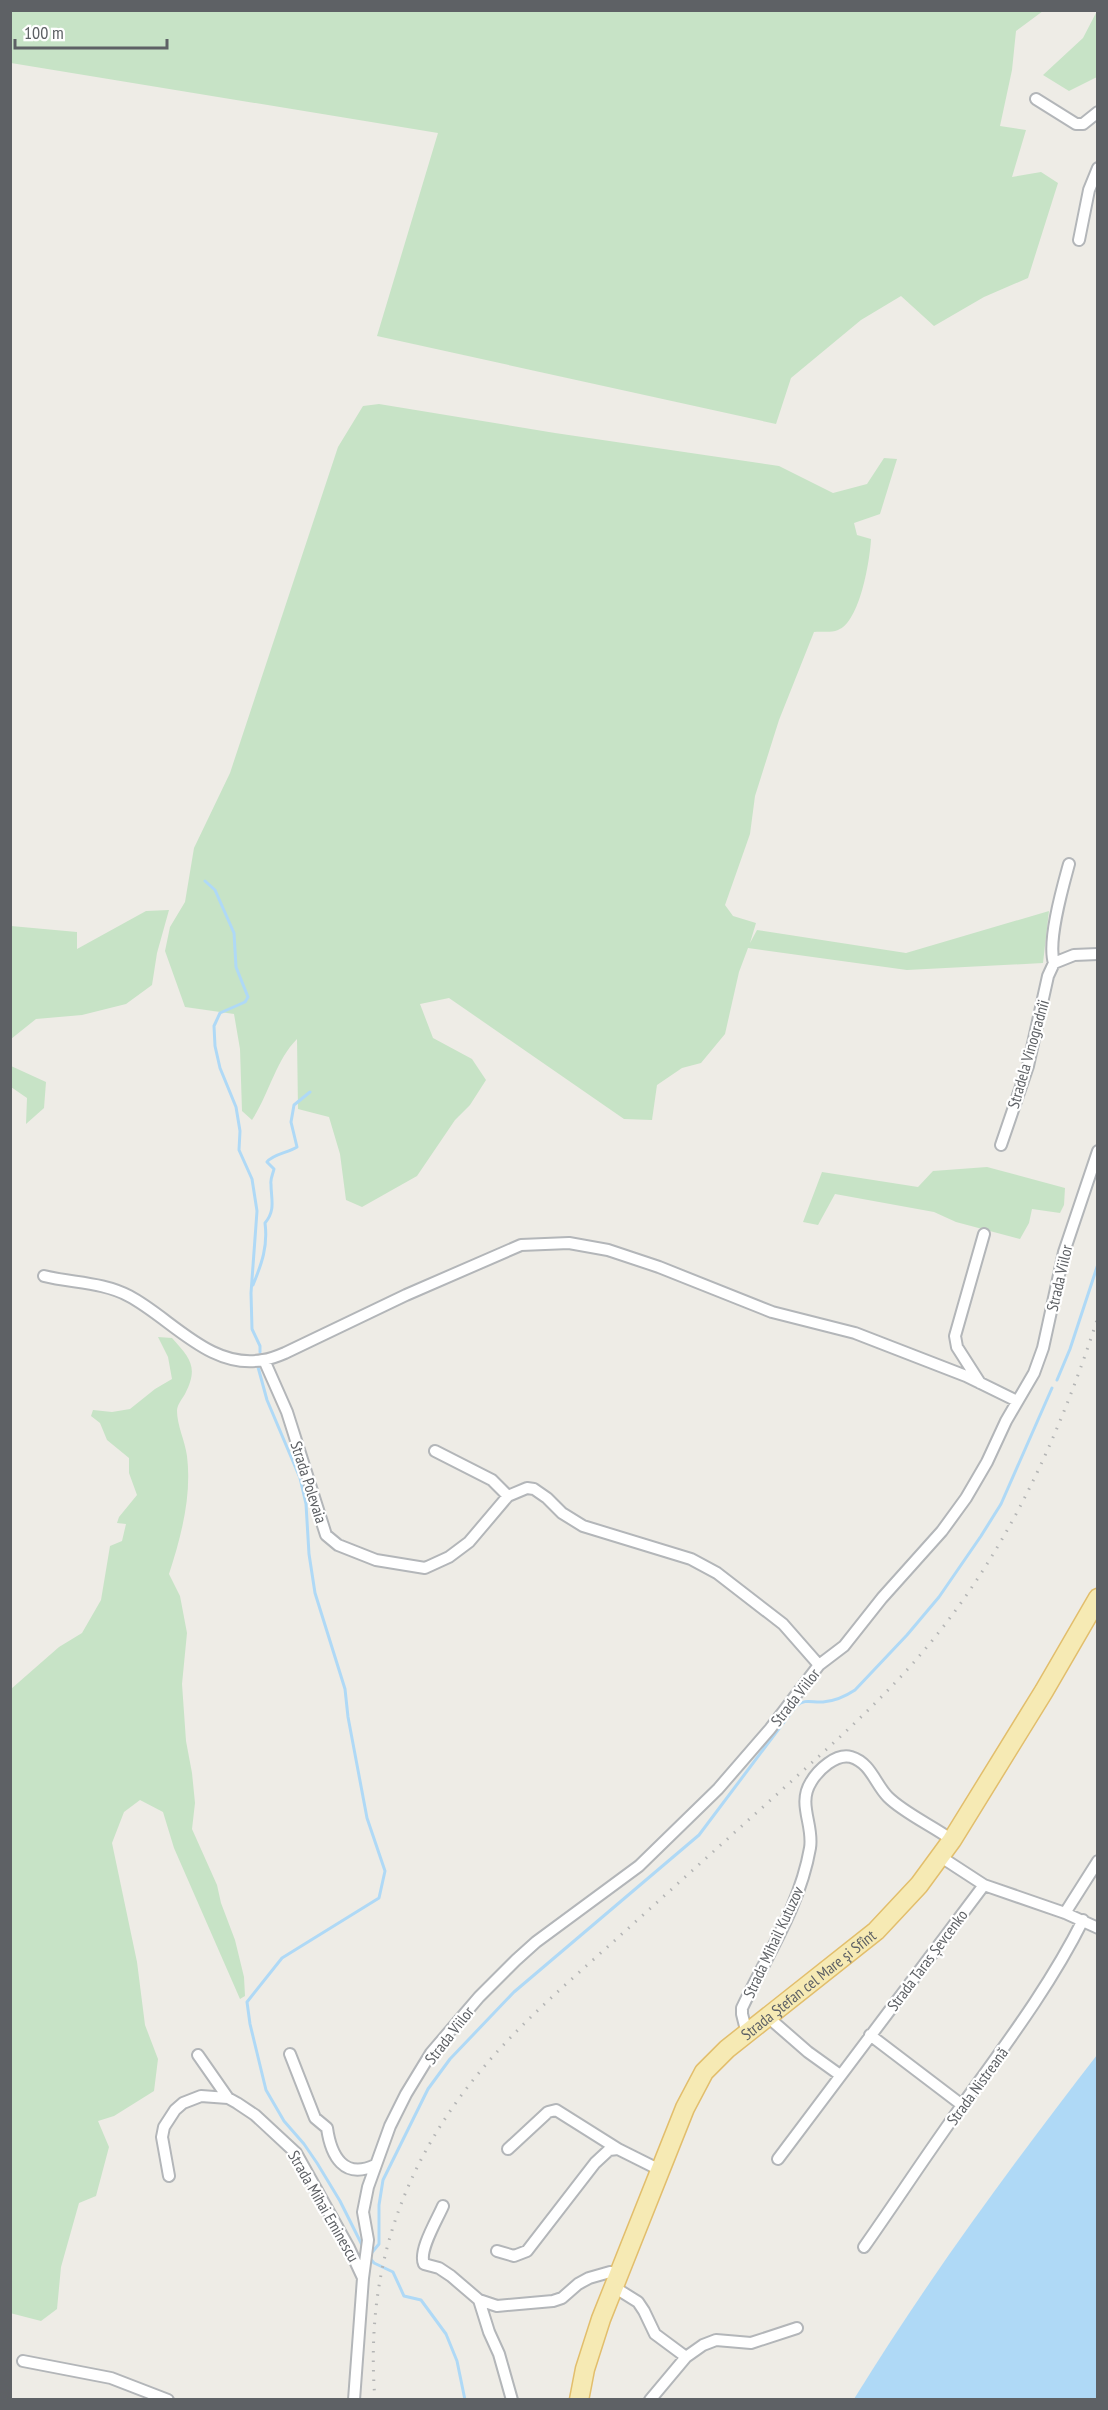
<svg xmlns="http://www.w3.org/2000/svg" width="1108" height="2410" font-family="'PT Sans Narrow',sans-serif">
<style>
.green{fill:#c7e3c6}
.water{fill:#afd9f6}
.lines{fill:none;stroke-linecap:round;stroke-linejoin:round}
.stream{stroke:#afd9f6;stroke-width:3}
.minor-casing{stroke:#b3b6b9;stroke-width:14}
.primary-casing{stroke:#e2be6c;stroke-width:21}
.minor{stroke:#fff;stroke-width:10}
.primary{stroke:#f6eab4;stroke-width:18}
.rail{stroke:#b4b5b5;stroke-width:3;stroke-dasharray:1.5 8;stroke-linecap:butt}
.labels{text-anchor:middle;stroke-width:4.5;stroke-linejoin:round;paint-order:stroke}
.street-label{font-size:16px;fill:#5e6165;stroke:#fff}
</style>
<rect width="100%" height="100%" fill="#eeece6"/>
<!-- green -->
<path class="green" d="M 10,11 L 1043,11 L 1016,31 L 1012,70 L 1000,126 L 1026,130 L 1012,177 L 1041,172 L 1058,183 L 1028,278 L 984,297 L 934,326 L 901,296 L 861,320 L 791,378 L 776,424 L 377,336 L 438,133 L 11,63 Z
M 1097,11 L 1097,77 L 1069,91 L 1043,75 L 1083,38 Z
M 379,404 L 555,433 L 779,466 L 833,493 L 867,484 L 884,458 L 897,459 L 880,514 L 854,523 L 857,535 L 871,539 C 870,560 860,622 838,630 C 831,633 821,631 814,632 L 779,720 L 755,796 L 750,834 L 725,905 L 733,916 L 756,923 L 750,943 L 757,930 L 906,953 L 1049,911 L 1043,963 L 907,970 L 748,948 L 739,972 L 725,1034 L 701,1063 L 682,1068 L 657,1085 L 652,1120 L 624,1119 L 449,998 L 420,1004 L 433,1038 L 472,1059 L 486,1080 L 470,1105 L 455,1120 L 417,1176 L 362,1207 L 346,1200 L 340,1154 L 329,1117 L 298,1109 L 297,1039 C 276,1060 269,1094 252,1120 L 242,1111 L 240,1049 L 234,1014 L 185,1007 L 165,951 L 170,927 L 185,902 L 194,848 L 230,773 L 338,447 L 363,406 Z
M 169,910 L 157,953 L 152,985 L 126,1004 L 82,1015 L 36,1019 L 11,1039 L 11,1042 L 11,926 L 77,932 L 77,949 L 146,911 Z
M 11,1066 L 46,1082 L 44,1108 L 26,1124 L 27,1098 L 11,1087 Z
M 987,1167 L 1065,1188 L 1064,1205 L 1060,1213 L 1032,1209 L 1029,1223 L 1020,1239 L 956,1222 L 934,1212 L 835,1194 L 818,1225 L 803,1222 L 822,1172 L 918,1187 L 933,1171 Z
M 158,1337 L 172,1338 C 190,1358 199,1367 185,1394 C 182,1399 177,1405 177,1411 C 177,1425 185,1441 187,1456 C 192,1496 181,1537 169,1574 L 180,1596 L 187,1633 L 182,1684 L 186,1741 L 192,1773 L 195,1803 L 192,1829 L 217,1885 L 221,1903 L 235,1940 L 244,1977 L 245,1996 L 240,1999 L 174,1848 L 163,1812 L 140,1800 L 124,1812 L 112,1843 L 137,1962 L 145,2025 L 158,2059 L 154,2091 L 114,2116 L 98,2121 L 109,2147 L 96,2196 L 79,2203 L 61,2267 L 57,2309 L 41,2321 L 10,2313 L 11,1689 L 59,1647 L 82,1633 L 101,1600 L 110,1546 L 122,1541 L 126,1524 L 117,1523 L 119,1517 L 137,1495 L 129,1473 L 129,1458 L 107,1440 L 100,1423 L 91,1416 L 93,1410 L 112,1412 L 130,1409 L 155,1389 L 172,1379 L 168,1357 Z"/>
<!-- water -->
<path class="water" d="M 1097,2055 L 1097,2399 L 854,2399 C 928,2279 1011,2166 1097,2055 Z"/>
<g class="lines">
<!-- stream -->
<path class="stream" d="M 205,881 L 215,890 L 234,933 L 236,967 L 248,997 L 245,1002 L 220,1013 L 214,1026 L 215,1046 L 220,1068 L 236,1107 L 240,1131 L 239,1150 L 252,1179 L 257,1211 L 251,1293 L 252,1329 L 260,1346 L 260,1352
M 253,1285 C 262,1263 268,1246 265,1223 C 276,1210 271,1199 271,1184 C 270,1179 273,1174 274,1169 L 267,1162 C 273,1154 288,1153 297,1147 L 291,1122 L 294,1105 L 310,1092
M 258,1367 L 267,1400 L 300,1478 L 306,1504 L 309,1554 L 315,1593 L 345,1689 L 348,1717 L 367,1818 L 385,1871 L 379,1898 L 282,1958 L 247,2002 L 250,2024 L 266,2090 L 284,2121 L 304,2144 L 317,2163 L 340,2201 L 364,2249
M 1057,1380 L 1070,1349 L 1098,1264
M 369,2256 L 379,2244 L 379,2205 L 383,2180 L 428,2089 L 450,2059 L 514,1992 L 699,1835 L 796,1706 C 806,1698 812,1703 823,1702 C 835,1701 846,1696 855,1690 L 907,1635 L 939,1597 L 981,1536 L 1001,1504 L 1052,1388
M 369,2257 L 374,2263 L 393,2272 L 404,2296 L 421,2300 L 446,2334 L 457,2361 L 465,2400"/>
<!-- minor casing -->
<g class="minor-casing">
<path id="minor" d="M 1036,99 L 1076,124 L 1083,124 L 1098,112
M 1079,240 L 1089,190 L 1098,168
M 1054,963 C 1047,941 1063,886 1069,864
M 1001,1145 L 1028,1066 L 1048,976 L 1054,963 L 1074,955 L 1098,954
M 44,1276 C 72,1283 103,1282 129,1296 C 171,1318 210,1370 263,1360 C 271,1359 278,1356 285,1353 L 406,1295 L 521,1245 L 569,1243 L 608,1250 L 659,1267 L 772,1312 L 855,1333 L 966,1376 L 1017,1401
M 264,1360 L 287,1412 L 326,1535 L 338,1545 L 376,1560 L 425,1568 L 449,1557 L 469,1542 L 508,1496 L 527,1488 L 534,1489 L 547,1498 L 562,1513 L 583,1526 L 691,1559 L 717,1573 L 783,1624 L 819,1665
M 980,1383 L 957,1347 L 955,1336 L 984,1234
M 435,1451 L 492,1480 L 508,1496
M 941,1857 L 984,1885 L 1065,1913 L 1098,1928
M 1065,1913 L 1098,1861
M 769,2018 L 808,2052 L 840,2075
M 747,2034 L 742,2014 L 742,2008 C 767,1955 800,1906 810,1848 C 814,1825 797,1804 811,1782 C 818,1770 836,1753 851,1757 C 871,1763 875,1784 888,1797 C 904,1813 933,1826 952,1840
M 870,2035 L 962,2105
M 290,2054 L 315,2118 L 327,2128 C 331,2156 344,2180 375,2165
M 198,2055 L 228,2098
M 508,2149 L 548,2112 L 556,2110 L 618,2149
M 778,2159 L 984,1885
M 169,2176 L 162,2137 L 164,2127 L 175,2110 L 183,2103 L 201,2096 L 228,2098 L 237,2103 L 255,2115 L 296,2153 L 349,2248 L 363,2278 L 354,2400
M 443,2206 C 437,2220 418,2251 424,2264 L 439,2268 L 451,2276 L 479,2300 L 489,2332 L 499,2354 L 512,2400
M 864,2247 C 897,2200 929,2151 963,2104 C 1006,2044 1050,1986 1083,1920
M 497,2251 L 514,2256 L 527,2251 L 595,2163 L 609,2150 L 618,2149 L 660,2170
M 363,2278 L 368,2240 L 363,2212 L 368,2187 L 390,2126 L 406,2094 L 431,2053 L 479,1997 L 516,1960 L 536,1942 L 639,1866 L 718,1789 L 770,1729 L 819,1665 L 844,1646 L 882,1598 L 942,1531 L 966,1498 L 987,1462 L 1006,1421 L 1034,1373 L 1043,1348 L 1064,1252 L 1098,1151
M 614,2287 L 638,2302 L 644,2311 L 655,2334 L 686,2357
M 479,2300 L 497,2306 L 553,2301 L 562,2298 L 578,2284 L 589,2278 L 610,2272 L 619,2273
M 23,2361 L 111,2378 L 168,2400
M 650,2400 L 686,2357 L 703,2345 L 716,2340 L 751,2343 L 797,2328"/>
</g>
<!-- primary casing -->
<g class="primary-casing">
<g id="primary">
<path id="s1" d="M 579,2400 L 585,2369 L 601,2319 L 685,2108 L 704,2072 L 727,2049 L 876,1931 L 919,1885 L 952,1840 L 1044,1691 L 1098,1598"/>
</g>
</g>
<!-- minor -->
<use href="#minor" class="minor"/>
<!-- primary -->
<use href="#primary" class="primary"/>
<!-- rail -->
<path class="rail" d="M 375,2400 C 364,2265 406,2153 496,2053 C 535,2010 580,1972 623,1933 C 674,1887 724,1842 774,1797 C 819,1756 865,1716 906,1671 C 999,1569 1056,1447 1098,1317"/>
</g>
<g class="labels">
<!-- street labels -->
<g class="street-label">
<text transform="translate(1028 1054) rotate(-74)" y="6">Stradela Vinogradnîi</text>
<text transform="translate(1059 1278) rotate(-77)" y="6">Strada Viilor</text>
<text transform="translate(309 1482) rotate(72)" y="6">Strada Polevaia</text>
<text transform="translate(795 1697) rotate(-52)" y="6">Strada Viilor</text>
<text transform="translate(773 1942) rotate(-65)" y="6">Strada Mihail Kutuzov</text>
<text transform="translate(927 1960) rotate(-53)" y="6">Strada Taras Șevcenko</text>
<text dy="6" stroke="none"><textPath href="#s1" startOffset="488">Strada Ştefan cel Mare şi Sfînt</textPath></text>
<text transform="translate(449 2035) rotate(-52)" y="6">Strada Viilor</text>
<text transform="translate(977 2086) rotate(-54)" y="6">Strada Nistreană</text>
<text transform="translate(324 2206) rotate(60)" y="6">Strada Mihai Eminescu</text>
</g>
</g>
<!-- border -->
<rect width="1108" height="2410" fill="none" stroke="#5e6165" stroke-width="24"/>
<!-- scale -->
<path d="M15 39v9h152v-9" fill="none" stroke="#5e6165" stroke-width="3"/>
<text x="24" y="39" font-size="18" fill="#5e6165" stroke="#ffffff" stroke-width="4.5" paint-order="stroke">100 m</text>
</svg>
